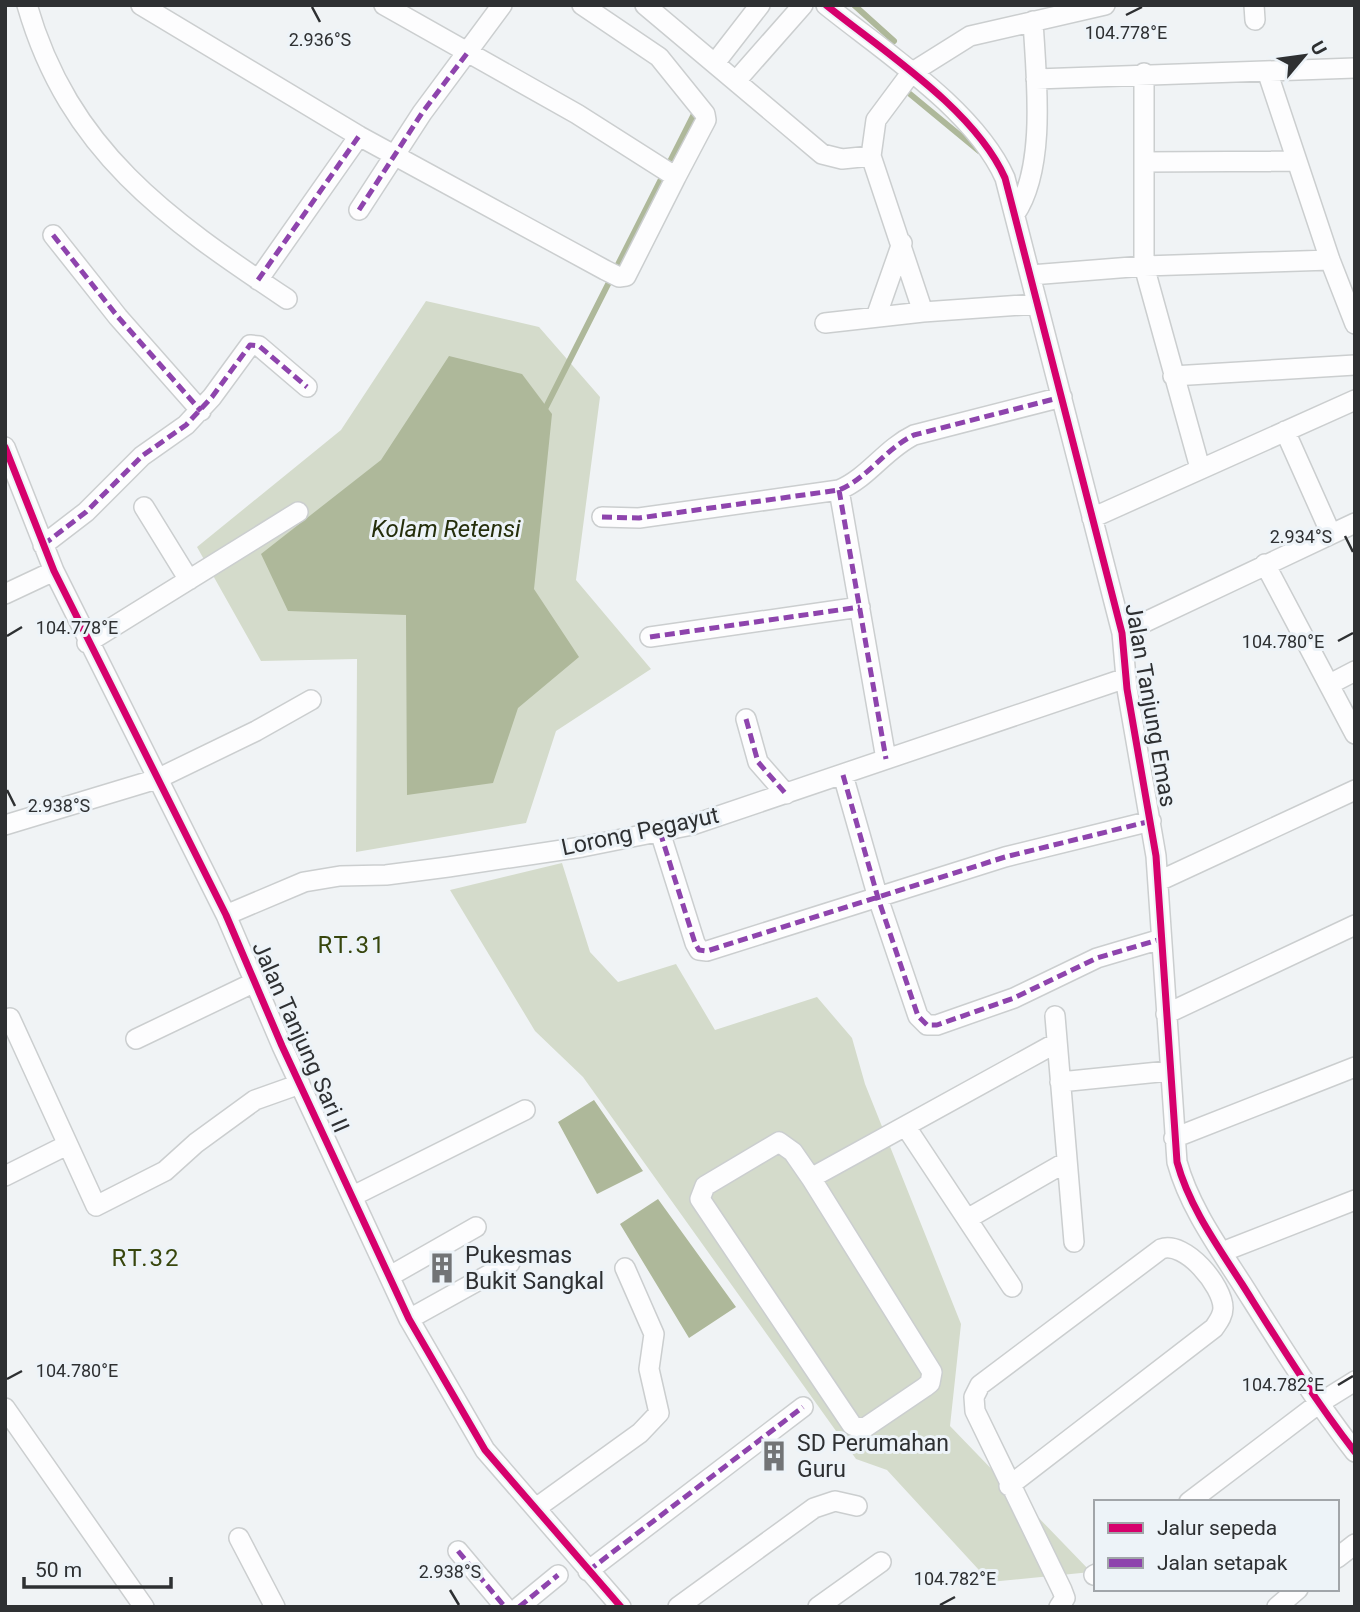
<svg xmlns="http://www.w3.org/2000/svg" width="1360" height="1612" font-family="Roboto,sans-serif">
<style>
.green{fill:#d4dbcb}
.water{fill:#aeb89a}
.lines{fill:none;stroke-linecap:round;stroke-linejoin:round}
.stream{stroke:#aeb89a;stroke-width:6}
.minor-casing{stroke:#cbcecf;stroke-width:22}
.minor{stroke:#fdfdfe;stroke-width:19}
.quiet{stroke:#8e44ad;stroke-width:5;stroke-dasharray:10 5;stroke-linecap:butt}
.cycleway-casing{stroke:#edf3f8;stroke-width:11}
.cycleway{stroke:#d6006c;stroke-width:7}
.ticks{fill:none;stroke:#2e3032;stroke-width:2.5}
.labels{text-anchor:middle;stroke-width:6;stroke-linejoin:round;paint-order:stroke}
.street-label{font-size:23px;fill:#2e3032;stroke:#edf3f8}
.poi-label{font-size:23px;fill:#2e3032;stroke:#edf3f8;text-anchor:start}
.water-label{font-size:24px;font-style:italic;fill:#252e0b;stroke:#edf3f8}
.neighbourhood-label{font-size:24px;letter-spacing:2px;fill:#38460d;stroke:#edf3f8}
.ticks-label{font-size:18px;text-anchor:middle;fill:#2e3032;stroke:#edf3f8;stroke-width:6;stroke-linejoin:round;paint-order:stroke}
</style>
<rect width="100%" height="100%" fill="#f0f3f5"/>
<!-- green -->
<path class="green" d="M 426,301 L 539,327 L 600,397 L 576,580 L 651,669 L 556,731 L 526,823 L 356,852 L 357,659 L 261,661 L 197,547 L 341,430 Z
M 562,863 L 590,952 L 618,982 L 676,964 L 715,1030 L 817,997 L 852,1038 L 865,1084 L 961,1324 L 950,1426 L 1091,1572 L 990,1582 L 887,1470 L 856,1459 L 583,1077 L 535,1031 L 450,890 Z"/>
<!-- water -->
<path class="water" d="M 449,356 L 522,374 L 552,414 L 534,589 L 579,657 L 518,708 L 493,783 L 407,795 L 406,615 L 288,611 L 261,554 L 381,460 Z
M 594,1100 L 643,1171 L 597,1194 L 558,1122 Z
M 658,1199 L 736,1307 L 689,1338 L 620,1224 Z"/>
<g class="lines">
<!-- stream -->
<path class="stream" d="M 854,5 L 894,41
M 910,94 L 979,151
M 544,411 L 696,110"/>
<!-- minor casing -->
<g class="minor-casing">
<path id="minor" d="M 27,5 C 69,151 167,219 287,299
M 141,5 L 359,136 L 605,270 L 619,277 L 626,276 L 676,177 L 577,114 L 384,5
M 582,5 L 659,57 L 705,114 L 706,120 L 676,177
M 645,5 L 822,154 L 842,159 L 871,156
M 826,5 C 883,51 975,110 1005,178 L 1122,633 L 1127,689 L 1156,856 L 1177,1162 C 1189,1206 1217,1245 1242,1284 C 1278,1341 1313,1398 1355,1452
M 1254,5 L 1255,20
M 715,63 L 760,5
M 1267,71 L 1330,260 L 1355,324
M 1144,73 L 1144,266 L 1200,468
M 1036,79 L 1355,68
M 736,81 L 803,5
M 1144,162 L 1295,161
M 359,210 L 422,113 L 502,5
M 1015,214 C 1047,167 1036,76 1033,21
M 53,235 L 118,317 L 201,411
M 1031,275 L 1144,266 L 1330,260
M 258,280 L 359,136
M 923,312 L 871,156 L 876,120 L 911,73 L 970,36 L 1105,5
M 876,317 L 902,243
M 825,323 L 923,312 L 1037,304
M 1173,376 L 1355,365
M 1285,431 L 1331,534
M 5,447 L 54,571 L 226,915 L 282,1046 L 409,1319 L 485,1450 L 621,1607
M 839,490 L 886,759
M 144,507 L 189,580
M 602,517 L 639,518 L 839,490 C 868,478 885,449 914,435 L 1062,397
M 1092,518 L 1355,400
M 43,545 L 86,512 L 142,456 L 186,425 L 212,397 L 250,345 L 259,346 L 307,387
M 1265,564 L 1355,734
M 5,594 L 54,571
M 1122,633 L 1355,523
M 650,637 L 860,607
M 87,643 L 298,512
M 1330,684 L 1355,671
M 746,719 L 758,762 L 786,794
M 843,775 L 878,898 L 918,1016 L 927,1025 L 937,1025 L 1014,998 L 1097,958 L 1161,939
M 5,825 L 157,779 L 256,731 L 311,700
M 660,832 L 695,943 L 699,950 L 707,951 L 1005,857 L 1151,821
M 1159,881 L 1355,790
M 226,915 L 304,882 L 340,876 L 386,875 L 448,867 L 582,847 L 692,825 L 1126,678
M 1166,1014 L 1355,925
M 1055,1016 L 1074,1242
M 10,1018 L 96,1206 L 165,1171 L 196,1143 L 255,1100 L 300,1084
M 136,1039 L 255,982
M 1060,1082 L 1169,1071
M 906,1127 L 1012,1287
M 1174,1138 L 1355,1067
M 779,1142 L 793,1152 L 811,1178 L 932,1372 L 930,1383 L 925,1387 L 863,1429 L 852,1425 L 700,1199 L 705,1186 Z
M 5,1176 L 67,1145
M 811,1178 L 1056,1043
M 353,1196 L 525,1110
M 967,1219 L 1066,1162
M 1222,1252 L 1355,1200
M 390,1276 L 476,1227
M 409,1319 L 510,1263
M 5,1408 L 144,1607
M 1009,1486 L 1214,1328 C 1218,1322 1223,1316 1223,1308 C 1223,1286 1185,1240 1161,1249 L 980,1385 L 974,1397 L 975,1411 L 1062,1590 L 1065,1598 L 1059,1607
M 1189,1502 L 1318,1404 L 1355,1381
M 536,1508 L 640,1433 L 659,1413 L 649,1369 L 654,1334 L 625,1268
M 239,1538 L 275,1607
M 458,1551 L 505,1607
M 1337,1558 L 1355,1544
M 588,1571 L 803,1407
M 1094,1575 L 1096,1574
M 519,1607 L 558,1575
M 678,1607 L 814,1508 L 835,1501 L 857,1506
M 818,1607 L 881,1562
M 1277,1607 L 1298,1589"/>
</g>
<!-- minor -->
<use href="#minor" class="minor"/>
<!-- quiet -->
<path class="quiet" d="M 359,210 L 422,113 L 468,52
M 53,235 L 118,317 L 201,411
M 258,280 L 359,136
M 839,490 L 886,759
M 602,517 L 639,518 L 839,490 C 868,478 885,449 914,435 L 1062,397
M 43,545 L 86,512 L 142,456 L 186,425 L 212,397 L 250,345 L 259,346 L 307,387
M 650,637 L 860,607
M 746,719 L 758,762 L 786,794
M 843,775 L 878,898 L 918,1016 L 927,1025 L 937,1025 L 1014,998 L 1097,958 L 1161,939
M 660,832 L 695,943 L 699,950 L 707,951 L 1005,857 L 1151,821
M 458,1551 L 505,1607
M 588,1571 L 803,1407
M 519,1607 L 558,1575"/>
<!-- cycleway casing -->
<g class="cycleway-casing">
<path id="cycleway" d="M 826,5 C 883,51 975,110 1005,178 L 1122,633 L 1127,689 L 1156,856 L 1177,1162 C 1189,1206 1217,1245 1242,1284 C 1278,1341 1313,1398 1355,1452
M 5,447 L 54,571 L 226,915 L 282,1046 L 409,1319 L 485,1450 L 621,1607"/>
</g>
<!-- cycleway -->
<use href="#cycleway" class="cycleway"/>
</g>
<!-- ticks -->
<path class="ticks" d="M 312,7 L 320,22M 1126,15 L 1142,7M 1345,536 L 1353,552M 7,636 L 22,627M 1338,641 L 1353,633M 7,790 L 15,806M 7,1379 L 22,1371M 1338,1385 L 1353,1376M 450,1590 L 459,1605M 940,1605 L 955,1597"/>
<!-- icons -->
<defs>
<g id="building-bare" transform="scale(2.415)"><path d="M-4-6H4V6H1V3H-1V6H-4ZM-2.5-4.3h1.7v1.8h-1.7ZM.8-4.3h1.7v1.8H.8ZM-2.5-1h1.7V.8h-1.7ZM.8-1h1.7V.8H.8Z" fill="#727476" stroke="#edf3f8" stroke-width="2.5" paint-order="stroke"/></g>
</defs>
<g fill-rule="evenodd">
<use href="#building-bare" x="442" y="1268"/>
<use href="#building-bare" x="774" y="1456"/>
</g>
<g class="labels">
<!-- street labels -->
<g class="street-label">
<text transform="translate(1151 705) rotate(80)" y="8">Jalan Tanjung Emas</text>
<text transform="translate(640 831) rotate(-12)" y="8">Lorong Pegayut</text>
<text transform="translate(301 1037) rotate(66)" y="8">Jalan Tanjung Sari II</text>
</g>
<!-- poi labels -->
<g class="poi-label">
<text x="465" y="1263">Pukesmas<tspan x="465" dy="26">Bukit Sangkal</tspan></text>
<text x="797" y="1451">SD Perumahan<tspan x="797" dy="26">Guru</tspan></text>
</g>
<!-- water labels -->
<g class="water-label">
<text x="446" y="537">Kolam Retensi</text>
</g>
<!-- neighbourhood labels -->
<g class="neighbourhood-label">
<text x="352" y="953">RT.31</text>
<text x="146" y="1266">RT.32</text>
</g>
</g>
<g class="ticks-label">
<text x="1126" y="39">104.778°E</text>
<text x="320" y="46">2.936°S</text>
<text x="1301" y="543">2.934°S</text>
<text x="77" y="634">104.778°E</text>
<text x="1283" y="648">104.780°E</text>
<text x="59" y="812">2.938°S</text>
<text x="77" y="1377">104.780°E</text>
<text x="1283" y="1391">104.782°E</text>
<text x="450" y="1578">2.938°S</text>
<text x="955" y="1585">104.782°E</text>
</g>
<!-- border -->
<rect width="1360" height="1612" fill="none" stroke="#2e3032" stroke-width="14"/>
<!-- legend -->
<rect x="1094" y="1500" width="245" height="91" fill="#edf3f8" stroke="#a1a5a9" stroke-width="2"/>
<rect x="1108" y="1523" width="35" height="10" fill="#d6006c" stroke="#a1a5a9" stroke-width="2"/>
<text x="1157" y="1535" font-size="21" fill="#2e3032">Jalur sepeda</text>
<rect x="1108" y="1558" width="35" height="10" fill="#8e44ad" stroke="#a1a5a9" stroke-width="2"/>
<text x="1157" y="1570" font-size="21" fill="#2e3032">Jalan setapak</text>
<!-- north arrow -->
<g transform="translate(1304 56) rotate(61)" stroke="#edf3f8" stroke-width="5" paint-order="stroke">
<path d="M0-5L12 26L0 18L-12 26Z" fill="#2e3032"/>
<text y="-10" font-size="19" font-weight="bold" text-anchor="middle" fill="#2e3032">U</text>
</g>
<!-- scale -->
<path d="M24 1577v10h147v-10" fill="none" stroke="#2e3032" stroke-width="3.5"/>
<text x="35" y="1577" font-size="21" fill="#2e3032" stroke="#edf3f8" stroke-width="5" paint-order="stroke">50 m</text>
</svg>
